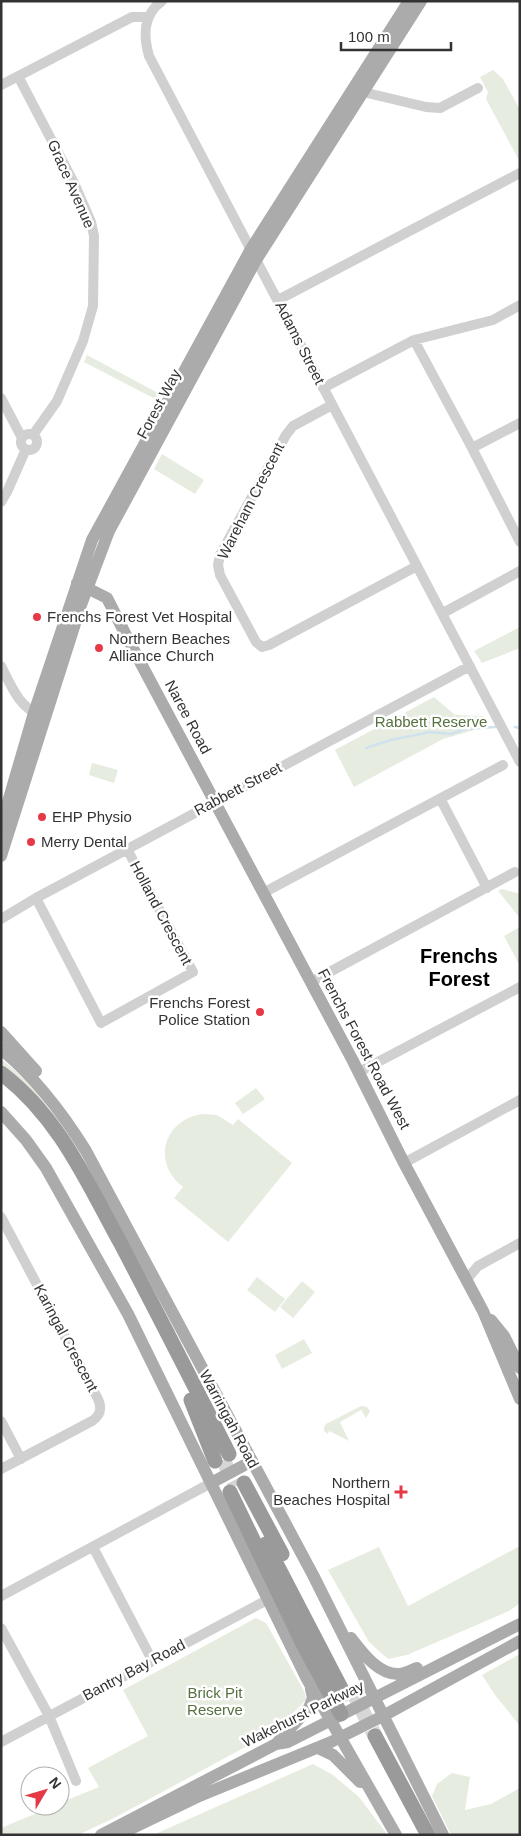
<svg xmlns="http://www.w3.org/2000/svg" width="521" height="1836" font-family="Helvetica,sans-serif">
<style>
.green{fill:#e6ecdf}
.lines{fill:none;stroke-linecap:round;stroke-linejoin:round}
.stream{stroke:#cfe2ee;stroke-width:2.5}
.highway-tunnel{stroke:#d6d6d6;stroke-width:15;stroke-dasharray:15 8;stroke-linecap:butt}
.minor{stroke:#d0d0d0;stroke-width:10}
.major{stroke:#ababab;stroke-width:12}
.highway{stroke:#9a9a9a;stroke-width:15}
.poi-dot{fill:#e63946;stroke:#fff;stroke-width:2}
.labels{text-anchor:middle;stroke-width:5;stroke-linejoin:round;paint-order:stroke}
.street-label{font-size:15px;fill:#333;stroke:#fff}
.poi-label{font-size:15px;fill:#333;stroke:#fff;text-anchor:start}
.park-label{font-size:15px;fill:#56703f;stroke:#fff}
.district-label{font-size:20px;font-weight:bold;fill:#000;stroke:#fff}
</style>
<rect width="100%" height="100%" fill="#fff"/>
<!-- green -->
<path class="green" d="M 493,70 L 503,79 L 520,110 L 520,162 L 486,99 L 488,92 L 480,77 Z
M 87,355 L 160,394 L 157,400 L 84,362 Z
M 162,454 L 204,480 L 195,494 L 154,469 Z
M 520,627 L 520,648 L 482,663 L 474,651 Z
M 434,697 L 455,715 L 483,716 L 488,726 L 443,739 L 354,787 L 335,750 Z
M 92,763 L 118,770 L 114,783 L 89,775 Z
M 502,889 L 520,894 L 520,918 L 498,891 Z
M 520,927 L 520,966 L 504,936 Z
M 1,1059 C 18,1072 33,1087 46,1104 L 44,1107 L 1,1067 Z
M 256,1088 L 265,1099 L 243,1114 L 235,1103 Z
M 202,1114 L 217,1115 L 233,1125 L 238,1119 L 292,1163 L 228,1242 L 174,1198 L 183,1187 C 151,1162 164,1120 202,1114 Z
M 257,1277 L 285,1299 L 275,1312 L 247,1290 Z
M 302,1281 L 315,1292 L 293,1318 L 280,1307 Z
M 304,1339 L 312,1353 L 282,1369 L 275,1355 Z
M 361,1406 L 367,1407 L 370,1411 L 366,1418 L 361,1410 L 340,1422 L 349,1441 L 329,1431 L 328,1434 L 324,1431 L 324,1427 L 326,1424 Z
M 520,1546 L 520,1603 L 509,1611 L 407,1655 L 388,1659 L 369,1642 L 328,1570 L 379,1547 L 408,1606 Z
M 256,1618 L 266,1623 L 304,1691 L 306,1699 L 304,1702 L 275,1731 L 116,1817 L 78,1835 L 1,1835 L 1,1828 L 54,1806 L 60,1806 L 60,1803 L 99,1787 L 88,1768 L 148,1736 L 123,1690 Z
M 520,1654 L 520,1726 L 495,1695 L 482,1675 Z
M 313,1764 L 333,1775 L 359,1797 L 386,1833 L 383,1835 L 153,1835 Z
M 452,1773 L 470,1777 L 465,1810 L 491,1804 L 520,1788 L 520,1835 L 451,1835 L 432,1796 L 437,1784 Z"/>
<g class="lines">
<!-- stream -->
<path class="stream" d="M 515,727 L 520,728
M 366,748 L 391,740 L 430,732 L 451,734 L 465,729 L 495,727"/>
<!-- highway-tunnel -->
<path class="highway-tunnel" d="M 223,1460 L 236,1486
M 351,1688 L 375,1736"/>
<!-- minor -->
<path class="minor" d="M 162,1 C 143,15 143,35 149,56 L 520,762
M 18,76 L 74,183 L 91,222 L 94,236 L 93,306 L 83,341 L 57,401 L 33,435
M 1,85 L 132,17 L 148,17
M 358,89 L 363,92 L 426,107 L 440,108 L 478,88
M 278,300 L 520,173
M 414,340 L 472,448 L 520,542
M 323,388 L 414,340 L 493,320 L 520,305
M 1,398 L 22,438
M 332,405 L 293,426 L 286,435 L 220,555 L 218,565 L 220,575 L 256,642 L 262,647 L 269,645 L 417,566
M21 442a8 8 0 1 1 16 0a8 8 0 1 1-16 0Z
M 472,448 L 520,423
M 1,502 L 7,492 L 26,449
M 443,613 L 520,571
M 1,666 C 10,683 19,708 39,714
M 441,800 L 487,888
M 263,893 L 503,765
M 36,898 L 101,1023 L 193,972 L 127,849
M 1,919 L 36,898 L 470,666
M 311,982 L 515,872
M 359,1072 L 520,987
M 404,1163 L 520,1100
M 1,1217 L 98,1399 C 102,1408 101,1415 92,1421 L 1,1469
M 467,1279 L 478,1266 L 520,1243
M 1,1421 L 21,1459
M 93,1547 L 152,1660
M 1,1596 L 211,1483
M 1,1628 L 49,1716 L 76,1781
M 1,1742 L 267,1600"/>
<!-- major -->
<path class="major" d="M 77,583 L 107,598 L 130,643 L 353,1061 L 404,1163 L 483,1311 L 520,1399
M 1,826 L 34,713 L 92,540 L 251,249 L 409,1
M 1,856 L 81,605 L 109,531 L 256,260 L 421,1
M 1,1032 L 36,1071
M 1,1049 C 36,1078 62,1112 86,1151 L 313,1575 L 443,1835
M 1,1112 L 26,1140 L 46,1168 L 128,1314 L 307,1679 L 396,1835
M 491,1320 L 504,1336 L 520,1368
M 211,1483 L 252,1461
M 351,1638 C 362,1652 378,1675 399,1674 C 405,1674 411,1670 417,1668
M 276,1744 L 309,1708 L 313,1698 L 311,1689
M 318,1748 L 333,1755 L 360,1782
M 120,1834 L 197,1797 L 331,1742 L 383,1716 L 520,1641
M 101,1835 L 276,1744 L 288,1742 L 520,1624"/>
<!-- highway -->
<path class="highway" d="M 1,1073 C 59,1117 86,1180 120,1242 C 157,1312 193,1383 229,1454
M 191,1400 L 215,1461
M 244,1483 L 282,1554
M 230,1492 L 305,1648 L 341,1714
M 266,1544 L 344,1694
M 375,1736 L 428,1835"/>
</g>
<!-- markers -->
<g class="poi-dot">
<circle cx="37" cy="617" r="5"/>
<circle cx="99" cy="648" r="5"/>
<circle cx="42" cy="817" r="5"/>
<circle cx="31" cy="842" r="5"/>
<circle cx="260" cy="1012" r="5"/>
<path d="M398.5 1484.5h5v5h5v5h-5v5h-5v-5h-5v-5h5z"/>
</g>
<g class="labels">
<!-- street labels -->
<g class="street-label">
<text transform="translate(71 184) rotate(66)" y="5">Grace Avenue</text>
<text transform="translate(300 343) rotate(63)" y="5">Adams Street</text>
<text transform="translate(159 404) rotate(-62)" y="5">Forest Way</text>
<text transform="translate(251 501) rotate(-63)" y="5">Wareham Crescent</text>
<text transform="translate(188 717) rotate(62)" y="5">Naree Road</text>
<text transform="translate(238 789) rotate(-28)" y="5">Rabbett Street</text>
<text transform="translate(161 913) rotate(62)" y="5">Holland Crescent</text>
<text transform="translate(364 1049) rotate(62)" y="5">Frenchs Forest Road West</text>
<text transform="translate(66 1338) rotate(62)" y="5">Karingal Crescent</text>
<text transform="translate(229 1419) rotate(62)" y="5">Warringah Road</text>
<text transform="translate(134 1670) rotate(-28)" y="5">Bantry Bay Road</text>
<text transform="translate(303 1714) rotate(-26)" y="5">Wakehurst Parkway</text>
</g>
<!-- poi labels -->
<g class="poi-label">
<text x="47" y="622">Frenchs Forest Vet Hospital</text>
<text x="109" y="644">Northern Beaches<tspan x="109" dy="17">Alliance Church</tspan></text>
<text x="52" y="822">EHP Physio</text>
<text x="41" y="847">Merry Dental</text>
<text x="250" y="1008" text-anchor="end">Frenchs Forest<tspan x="250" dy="17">Police Station</tspan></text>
<text x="390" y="1488" text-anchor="end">Northern<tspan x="390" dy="17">Beaches Hospital</tspan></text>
</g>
<!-- park labels -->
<g class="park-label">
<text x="431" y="727">Rabbett Reserve</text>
<text x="215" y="1698">Brick Pit<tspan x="215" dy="17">Reserve</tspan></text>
</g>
<!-- district labels -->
<g class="district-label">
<text x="459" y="963">Frenchs<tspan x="459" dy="23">Forest</tspan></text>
</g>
</g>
<!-- border -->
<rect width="521" height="1836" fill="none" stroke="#333333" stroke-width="5"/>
<!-- north arrow -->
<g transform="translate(45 1791) rotate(52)"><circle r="24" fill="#ffffff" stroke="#adadad"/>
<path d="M0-4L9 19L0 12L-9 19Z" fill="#e63946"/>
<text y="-8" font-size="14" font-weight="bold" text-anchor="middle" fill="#333333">N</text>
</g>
<!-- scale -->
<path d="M341 42v8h110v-8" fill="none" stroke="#333333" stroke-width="2.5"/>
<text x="348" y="42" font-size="15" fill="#333333" stroke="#ffffff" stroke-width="4" paint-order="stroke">100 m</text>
</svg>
